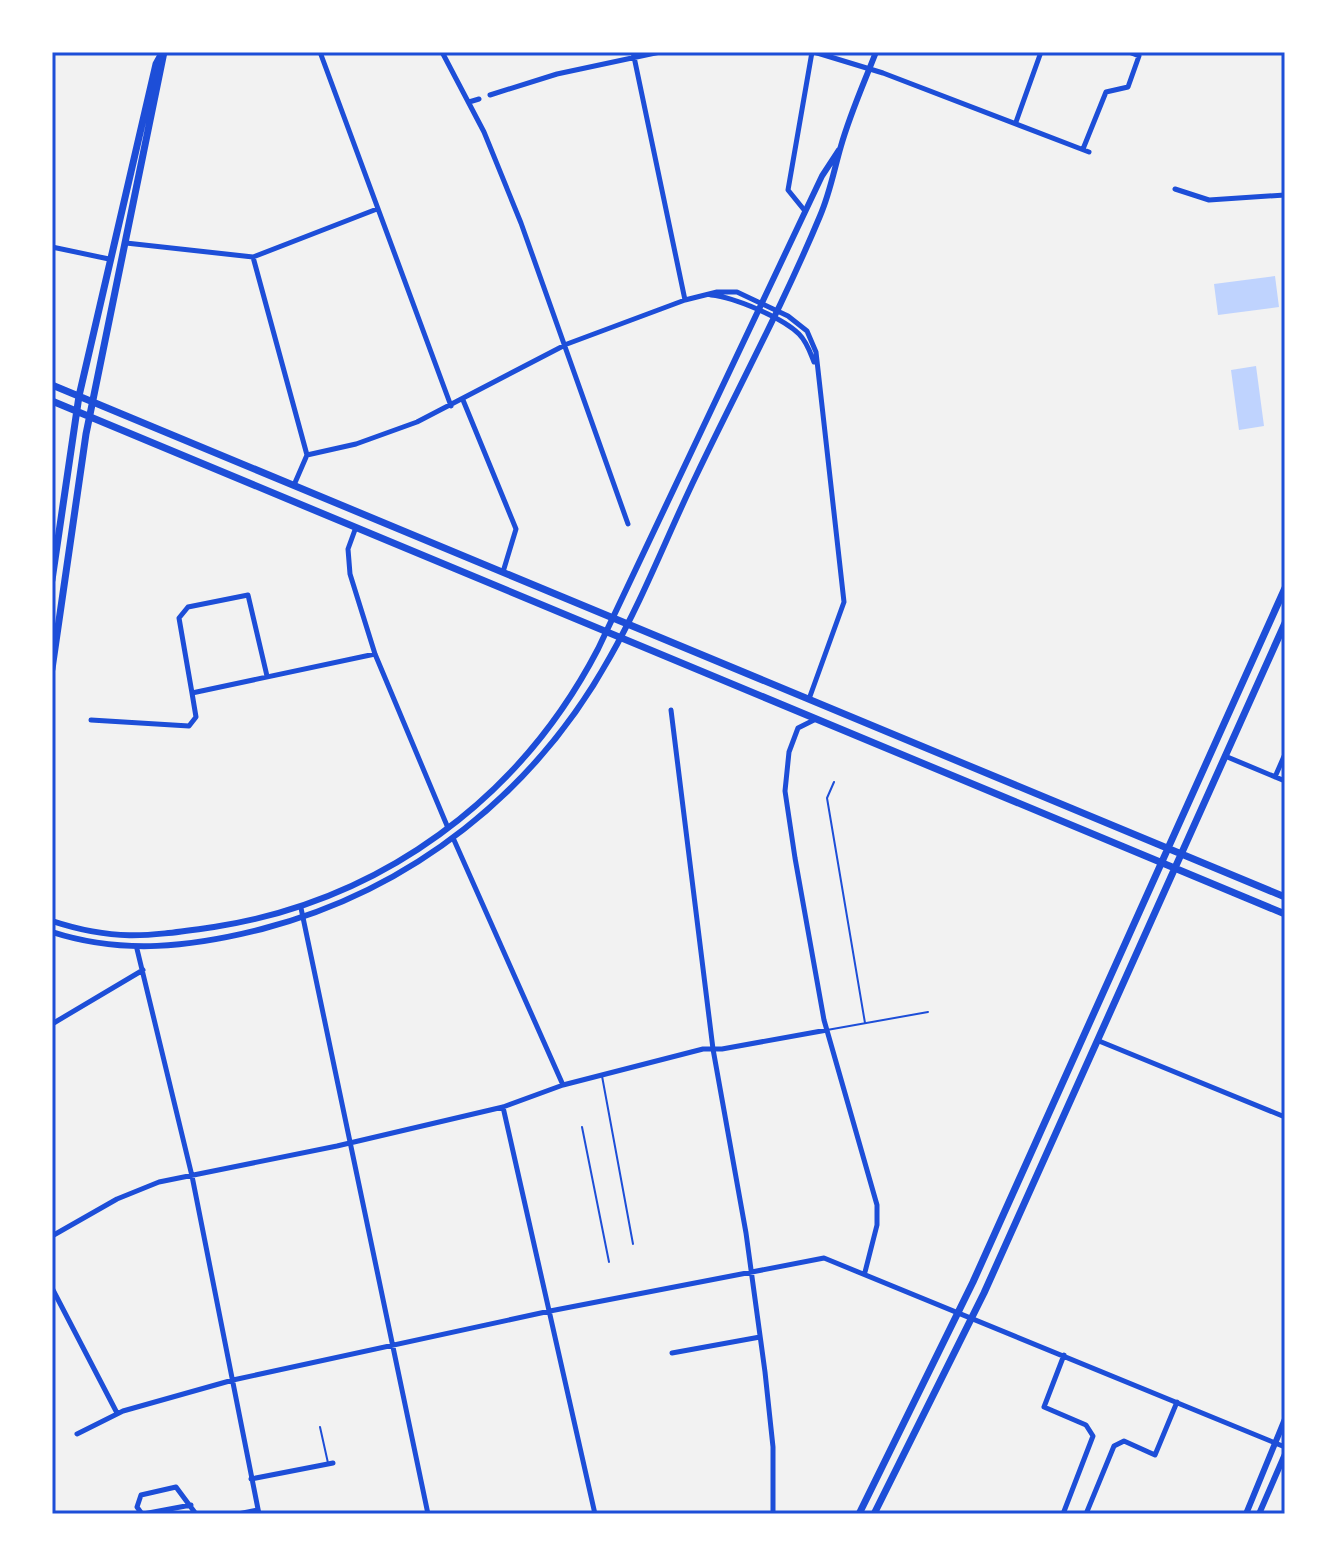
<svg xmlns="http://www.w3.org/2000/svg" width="1337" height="1566" font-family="Mulish,sans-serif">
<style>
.water{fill:#bfd3fe}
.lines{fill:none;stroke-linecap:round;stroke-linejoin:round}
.service{stroke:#1d4ed8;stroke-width:2}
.minor{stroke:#1d4ed8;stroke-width:5}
.tertiary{stroke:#1d4ed8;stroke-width:6}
.secondary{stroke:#1d4ed8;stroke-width:7}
.neatline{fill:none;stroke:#1d4ed8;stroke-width:3}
</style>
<rect width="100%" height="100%" fill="#f2f2f2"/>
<!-- water -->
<path class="water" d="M 1275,276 L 1279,307 L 1218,315 L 1214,284 Z
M 1256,366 L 1264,426 L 1239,430 L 1231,370 Z"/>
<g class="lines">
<!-- service -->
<path class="service" d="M 834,782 L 827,798 L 865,1023
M 827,1030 L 928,1012
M 602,1076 L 633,1244
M 582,1127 L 609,1262
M 320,1427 L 328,1463"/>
<!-- minor -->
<path class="minor" d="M 320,52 L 451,406
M 442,52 L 484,132 L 521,223 L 628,524
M 633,52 L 685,300
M 814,52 L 883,73 L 1089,152
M 490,95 L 557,74 L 660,52
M 469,102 L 479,99
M 1016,122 L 1041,52
M 1083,149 L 1106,92 L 1128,87 L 1139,56 L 1129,52
M 1175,189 L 1209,200 L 1285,195
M 805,211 L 788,190 L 812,52
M 126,243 L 253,257 L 377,209
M 52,247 L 109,259
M 253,257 L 307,455 L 294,485
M 711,295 C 734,297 783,318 799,334 C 807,342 810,352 814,362
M 463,400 L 516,529 L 503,572
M 307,455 L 356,444 L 417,422 L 567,344 L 685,300 L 717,292 L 737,292 L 788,316 L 807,331 L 816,352 L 844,602 L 809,699
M 356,527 L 348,549 L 350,574 L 375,654 L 448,828
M 192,693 L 179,618 L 188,607 L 248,595 L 267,676
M 671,710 L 713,1049 L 746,1233 L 765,1372 L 773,1447 L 773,1514
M 816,719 L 798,728 L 789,752 L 785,791 L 795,858 L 824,1020 L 877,1205 L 877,1225 L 865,1272
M 91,720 L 189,726 L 196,717 L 192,693 L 375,654
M 1225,756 L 1285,781
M 1275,777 L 1285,754
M 454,840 L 563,1085
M 301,908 L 428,1514
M 137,949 L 192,1176 L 259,1514
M 52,1024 L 143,970
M 1099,1041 L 1285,1117
M 503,1107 L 595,1514
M 52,1236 L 117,1199 L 159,1182 L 337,1146 L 503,1107 L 563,1085 L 703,1049 L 722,1049 L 827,1030
M 52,1288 L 117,1413
M 672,1353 L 760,1337
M 77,1434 L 123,1411 L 233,1380 L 550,1311 L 824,1258 L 1285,1447
M 251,1479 L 333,1463
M 142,1514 L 137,1507 L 141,1495 L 176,1487 L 196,1514
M 143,1514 L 191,1505
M 238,1514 L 258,1510
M 1063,1514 L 1093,1436 L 1086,1425 L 1044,1407 L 1064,1355
M 1086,1514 L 1114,1446 L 1124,1441 L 1155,1455 L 1177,1402"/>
<!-- tertiary -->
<path class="tertiary" d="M 52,921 C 116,942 149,936 214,927 C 381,901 520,799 598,649 L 822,176 L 839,150
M 52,932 C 123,955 191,947 262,929 C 412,890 535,792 610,657 C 643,599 667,536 696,476 C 737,390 783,305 820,216 C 830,193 834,170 841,146 C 850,114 864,83 876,52
M 1246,1514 L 1285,1419
M 1259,1514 L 1285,1454"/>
<!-- secondary -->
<path class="secondary" d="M 52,385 L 1285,897
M 52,401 L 1285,914
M 52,580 L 79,396 L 156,64 L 161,55
M 52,669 L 86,434 L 164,52
M 859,1514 L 973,1282 L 1285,588
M 874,1514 L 984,1293 L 1285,623"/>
</g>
<!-- border -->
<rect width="1337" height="1566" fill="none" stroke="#ffffff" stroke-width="108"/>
<rect x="54" y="54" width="1229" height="1458" class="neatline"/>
</svg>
